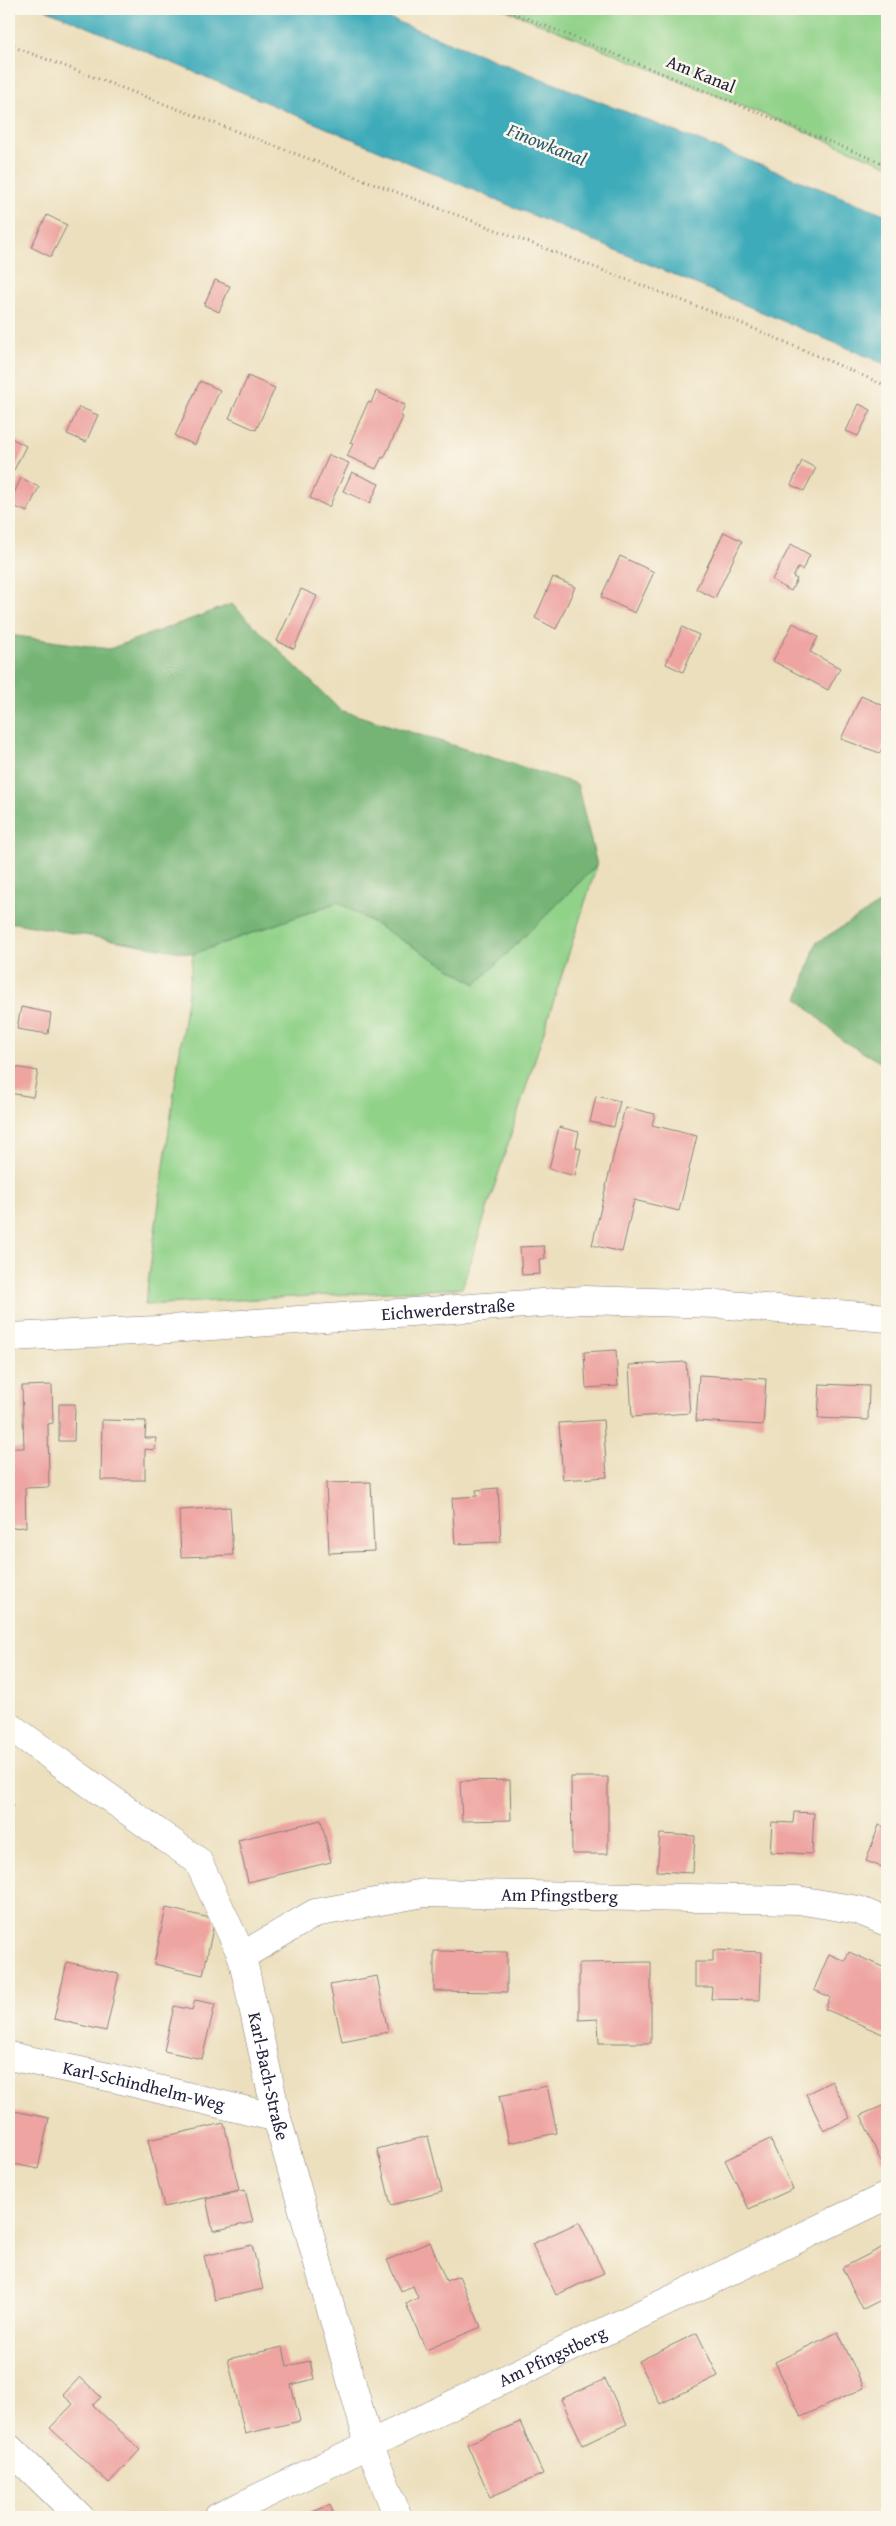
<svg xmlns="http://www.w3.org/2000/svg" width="896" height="2526" font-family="'Gentium Book Plus',serif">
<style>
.green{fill:#91d289;stroke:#5a7a62}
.forest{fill:#74b475;stroke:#4b6b58}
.water{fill:#3cabb9;stroke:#2f667a}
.building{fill:#eea4a1}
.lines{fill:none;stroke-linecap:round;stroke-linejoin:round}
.minor-casing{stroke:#87807c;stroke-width:29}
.path{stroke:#87807c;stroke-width:3;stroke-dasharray:1 4;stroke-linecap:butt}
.minor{stroke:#fff;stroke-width:28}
.labels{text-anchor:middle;stroke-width:5;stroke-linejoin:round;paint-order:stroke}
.street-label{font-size:18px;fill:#22223b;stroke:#fbf7ec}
.water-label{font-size:19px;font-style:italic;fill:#2c596d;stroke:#fbf7ec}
</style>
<rect width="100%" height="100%" fill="#fbf7ec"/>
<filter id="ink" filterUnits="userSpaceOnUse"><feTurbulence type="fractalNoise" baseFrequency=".02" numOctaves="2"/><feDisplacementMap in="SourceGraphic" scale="10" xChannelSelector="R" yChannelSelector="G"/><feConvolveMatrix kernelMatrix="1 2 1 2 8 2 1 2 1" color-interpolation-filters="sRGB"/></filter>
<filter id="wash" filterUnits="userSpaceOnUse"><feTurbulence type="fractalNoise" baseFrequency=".0096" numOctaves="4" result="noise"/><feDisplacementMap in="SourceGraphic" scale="20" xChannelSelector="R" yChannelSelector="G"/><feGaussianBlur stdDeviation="1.12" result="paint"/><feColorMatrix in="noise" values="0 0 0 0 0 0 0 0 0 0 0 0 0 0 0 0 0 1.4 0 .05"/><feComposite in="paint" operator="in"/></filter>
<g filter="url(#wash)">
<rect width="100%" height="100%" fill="#ecdfbd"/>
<!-- green -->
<path class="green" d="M 504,9 L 887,9 L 887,165 Z
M 597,865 L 462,1288 L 145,1305 L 193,954 L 338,902 L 476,984 Z"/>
<!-- forest -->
<path class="forest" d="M 232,604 L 340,710 L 577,784 L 597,865 L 476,984 L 338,902 L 193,954 L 9,922 L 9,635 L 109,649 Z
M 887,899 L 887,1066 L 843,1041 L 798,999 L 816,943 Z"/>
<!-- water -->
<path class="water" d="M 45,9 L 365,9 L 887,215 L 887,365 Z"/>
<g id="blocks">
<!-- building -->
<path class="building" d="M 47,215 L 67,225 L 51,257 L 31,247 Z
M 215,280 L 230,286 L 219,312 L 204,305 Z
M 248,376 L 275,388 L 256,430 L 229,418 Z
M 200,381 L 220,390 L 195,445 L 175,436 Z
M 376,391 L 405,405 L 400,416 L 403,417 L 384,458 L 382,457 L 376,469 L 347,456 L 353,444 L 350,443 L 368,402 L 371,403 Z
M 859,404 L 871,410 L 858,436 L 846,431 Z
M 79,407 L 98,415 L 86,442 L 67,434 Z
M 9,437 L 26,446 L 14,470 L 9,468 Z
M 329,455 L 349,463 L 329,507 L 310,498 Z
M 802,461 L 816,468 L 804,491 L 791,485 Z
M 352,472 L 379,484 L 370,503 L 343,491 Z
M 21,478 L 39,487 L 27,512 L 9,504 Z
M 724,532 L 742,541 L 715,598 L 696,589 Z
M 791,544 L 810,555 L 802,570 L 798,568 L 793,577 L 797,579 L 791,591 L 772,580 Z
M 620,556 L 654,572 L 635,613 L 601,597 Z
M 553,577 L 575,587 L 556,629 L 535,618 Z
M 301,589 L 317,596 L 294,649 L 277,641 Z
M 793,623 L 818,637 L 810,652 L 840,668 L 828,690 L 773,661 Z
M 682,627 L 699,635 L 683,672 L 666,664 Z
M 861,696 L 884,706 L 882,710 L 887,713 L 887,737 L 880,753 L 841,739 Z
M 21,1007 L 51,1013 L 48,1034 L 17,1029 Z
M 9,1066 L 38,1071 L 33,1097 L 9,1093 Z
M 596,1096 L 620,1101 L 614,1127 L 590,1122 Z
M 625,1107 L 655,1114 L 652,1125 L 697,1136 L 679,1211 L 634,1200 L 622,1252 L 592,1245 Z
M 559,1127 L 579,1132 L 576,1147 L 581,1149 L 575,1176 L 549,1169 Z
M 544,1246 L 545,1259 L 539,1259 L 540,1274 L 522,1275 L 520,1247 Z
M 616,1350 L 618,1386 L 586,1388 L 584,1352 Z
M 686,1362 L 690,1413 L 632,1417 L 629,1365 Z
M 699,1375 L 766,1379 L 763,1425 L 696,1421 Z
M 820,1384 L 869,1386 L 868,1420 L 818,1418 Z
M 52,1385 L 53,1423 L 48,1424 L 49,1487 L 25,1488 L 26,1527 L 9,1528 L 9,1448 L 24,1448 L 22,1386 Z
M 59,1404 L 75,1404 L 74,1441 L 59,1441 Z
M 102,1420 L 146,1421 L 145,1438 L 156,1438 L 155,1450 L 145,1449 L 145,1480 L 101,1480 Z
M 603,1420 L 607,1477 L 563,1480 L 559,1423 Z
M 371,1482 L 374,1551 L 329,1553 L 326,1483 Z
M 498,1488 L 501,1542 L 455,1544 L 452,1498 L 477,1496 L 476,1490 Z
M 230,1507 L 233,1555 L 181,1557 L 179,1510 Z
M 571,1777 L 608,1777 L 608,1854 L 572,1854 Z
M 510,1780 L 511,1820 L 462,1821 L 460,1781 Z
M 9,1802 L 14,1805 L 9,1815 Z
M 794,1812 L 814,1813 L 812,1854 L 770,1852 L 772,1822 L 793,1823 Z
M 321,1820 L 331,1862 L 248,1882 L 238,1840 Z
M 879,1825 L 887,1828 L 887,1869 L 866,1861 Z
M 660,1834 L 695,1836 L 693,1873 L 657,1871 Z
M 166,1908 L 215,1919 L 203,1975 L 154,1964 Z
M 713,1950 L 762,1952 L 760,2000 L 711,1999 L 712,1987 L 695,1987 L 695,1962 L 713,1962 Z
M 434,1951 L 507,1952 L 507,1992 L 434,1991 Z
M 849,1952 L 887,1969 L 887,2036 L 825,2009 L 830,1997 L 814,1990 L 829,1954 L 845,1961 Z
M 67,1962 L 119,1974 L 106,2031 L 54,2019 Z
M 651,1962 L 651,2043 L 599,2043 L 598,2019 L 579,2020 L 579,1963 Z
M 377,1976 L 388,2032 L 342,2041 L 330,1985 Z
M 195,2000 L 215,2004 L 202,2059 L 164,2051 L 174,2006 L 192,2010 Z
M 832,2081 L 850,2118 L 824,2131 L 806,2094 Z
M 547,2086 L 557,2133 L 509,2143 L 499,2096 Z
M 887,2104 L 887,2159 L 881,2162 L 861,2115 Z
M 9,2110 L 49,2118 L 38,2169 L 9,2163 Z
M 224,2123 L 239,2190 L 164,2207 L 148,2140 Z
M 428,2136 L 442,2192 L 391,2205 L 377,2149 Z
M 770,2139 L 793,2189 L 749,2209 L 725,2160 Z
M 245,2190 L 253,2222 L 213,2231 L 206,2199 Z
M 579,2222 L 604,2273 L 556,2295 L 532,2244 Z
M 430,2242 L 446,2281 L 459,2276 L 481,2327 L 426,2350 L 406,2304 L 418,2298 L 413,2286 L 401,2291 L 387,2260 Z
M 252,2245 L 263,2289 L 215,2300 L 204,2256 Z
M 887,2245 L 887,2297 L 863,2309 L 842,2268 Z
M 838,2332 L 864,2388 L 801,2417 L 775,2362 Z
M 697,2333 L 718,2376 L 660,2404 L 639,2361 Z
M 283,2347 L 287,2366 L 310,2361 L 314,2379 L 291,2385 L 300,2421 L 245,2434 L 228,2359 Z
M 80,2377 L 101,2397 L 93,2405 L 140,2450 L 109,2483 L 50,2428 L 73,2404 L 63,2395 Z
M 605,2379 L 627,2424 L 583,2445 L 561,2399 Z
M 520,2422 L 543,2474 L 490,2497 L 467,2444 Z
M 330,2505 L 335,2517 L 300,2517 Z"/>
</g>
</g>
<g filter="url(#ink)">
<use href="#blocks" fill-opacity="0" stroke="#87807c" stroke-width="1"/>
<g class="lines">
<!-- minor casing -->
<g class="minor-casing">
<g id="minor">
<path id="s1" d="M 9,1337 L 156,1330 L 584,1300 L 717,1304 L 887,1318"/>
<path id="s2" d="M 9,1726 L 198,1861 L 242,1956 L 277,2118 L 369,2444 L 398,2517"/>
<path id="s3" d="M 242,1956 L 315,1913 L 424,1893 L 798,1900 L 858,1910 L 887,1922"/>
<path id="s4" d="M 9,2056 L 113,2078 L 277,2118"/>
<path d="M 9,2448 L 80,2517"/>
<path id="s5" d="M 218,2517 L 887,2196"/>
</g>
</g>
<!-- path -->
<path class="path" d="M 504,9 L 887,165
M 9,45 L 736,321 L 887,386"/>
<!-- minor -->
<use href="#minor" class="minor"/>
</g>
</g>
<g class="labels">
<!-- street labels -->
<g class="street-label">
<text transform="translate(701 74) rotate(22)" y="6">Am Kanal</text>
<text dy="6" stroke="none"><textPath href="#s1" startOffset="440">Eichwerderstraße</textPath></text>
<text dy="6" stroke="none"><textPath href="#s3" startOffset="331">Am Pfingstberg</textPath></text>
<text dy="6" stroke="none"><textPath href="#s2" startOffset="460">Karl-Bach-Straße</textPath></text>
<text dy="6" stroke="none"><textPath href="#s4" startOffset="138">Karl-Schindhelm-Weg</textPath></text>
<text dy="6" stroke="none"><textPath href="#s5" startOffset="371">Am Pfingstberg</textPath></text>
</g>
<!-- water labels -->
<g class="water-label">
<text transform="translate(547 144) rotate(22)" y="7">Finowkanal</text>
</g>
</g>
<!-- margin -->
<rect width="896" height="2526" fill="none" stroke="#fbf7ec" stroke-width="30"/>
</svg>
